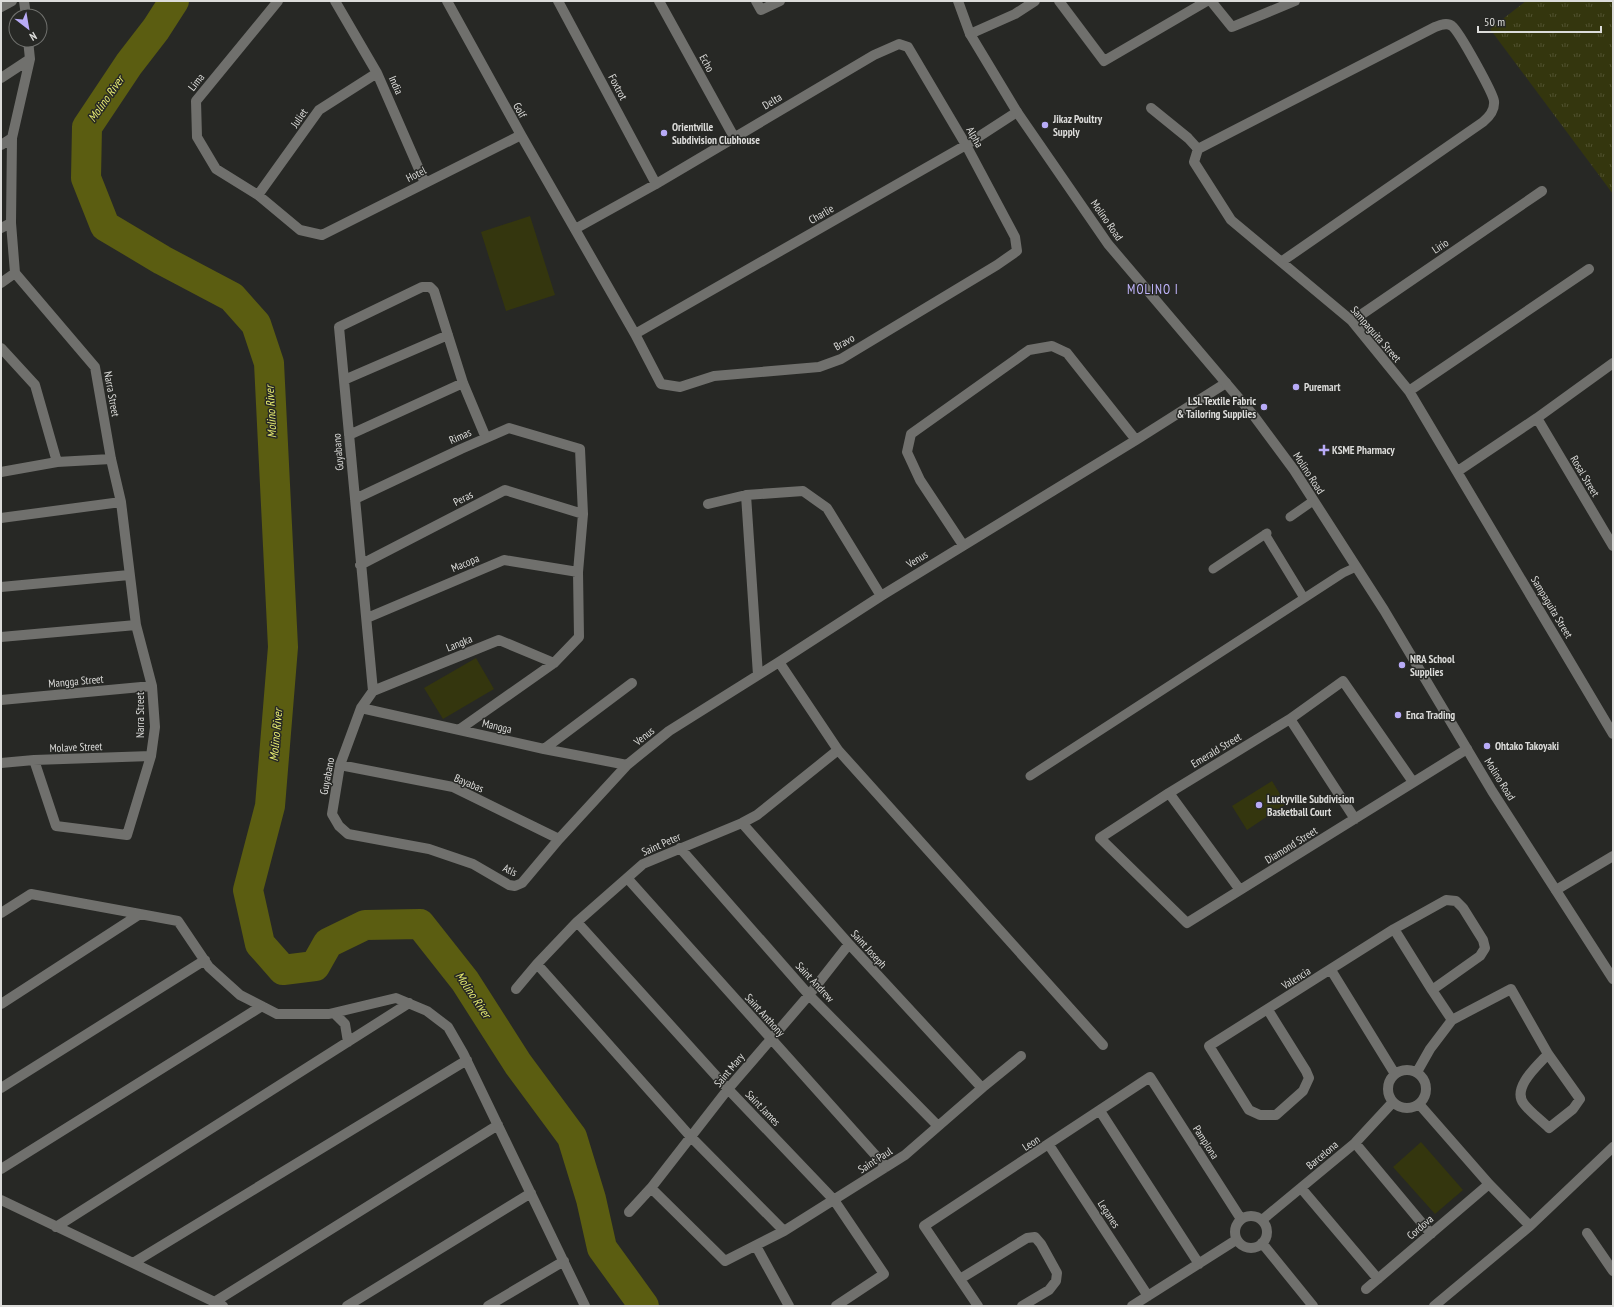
<svg xmlns="http://www.w3.org/2000/svg" width="1614" height="1307" font-family="'PT Sans Narrow',sans-serif">
<style>
.grass{fill:url(#grass-tufts)}
.garden{fill:#34360e}
.lines{fill:none;stroke-linecap:round;stroke-linejoin:round}
.river{stroke:#5b5d11;stroke-width:30}
.lane{stroke:#70706d;stroke-width:9}
.street{stroke:#70706d;stroke-width:10}
.secondary{stroke:#70706d;stroke-width:10}
.poi-dot{fill:#b8abf7;stroke:#272825;stroke-width:1.5}
.labels{text-anchor:middle;stroke-width:3;stroke-linejoin:round;paint-order:stroke}
.street-label{font-size:11px;fill:#dcdcda;stroke:#272825}
.poi-label{font-size:11px;font-weight:bold;fill:#dcdcda;stroke:#272825;text-anchor:start}
.water-label{font-size:12px;font-style:italic;fill:#e7ec70;stroke:#272825}
.quarter-label{font-size:13px;letter-spacing:1px;fill:#c0b5fc;stroke:#272825}
</style>
<defs>
<pattern id="grass-tufts" width="24" height="20" patternUnits="userSpaceOnUse"><rect width="24" height="20" fill="#34360e"/><path d="M3 7l-1-3M5 7V3M7 7l1-3M15 17l-1-3M17 17v-4M19 17l1-3" fill="none" stroke="#515230"/></pattern>
</defs>
<rect width="100%" height="100%" fill="#272825"/>
<!-- grass -->
<path class="grass" d="M 1526,1 L 1613,1 L 1613,194 L 1490,29 Z"/>
<!-- garden -->
<path class="garden" d="M 530,216 L 555,295 L 506,311 L 481,232 Z
M 476,658 L 494,689 L 443,719 L 424,688 Z
M 1272,781 L 1286,804 L 1247,830 L 1232,806 Z
M 1421,1142 L 1463,1190 L 1435,1214 L 1393,1167 Z"/>
<g class="lines">
<!-- river -->
<path class="river" d="M 174,1 L 156,29 L 129,64 L 87,127 L 86,178 L 105,226 L 162,260 L 232,297 L 256,324 L 269,363 L 283,647 L 270,806 L 248,890 L 260,944 L 283,970 L 315,966 L 328,943 L 365,925 L 420,924 L 465,981 L 518,1064 L 572,1137 L 591,1199 L 602,1248 L 644,1306"/>
<!-- lane -->
<path class="lane" d="M 1290,517 L 1313,501
M 1265,534 L 1304,598
M 1213,569 L 1267,533
M 1030,776 L 1343,573 L 1356,567"/>
<!-- street -->
<path class="street" d="M 24,1 L 26,16
M 278,1 L 196,101 L 197,137 L 216,169 L 258,195 L 300,230 L 322,235 L 521,135
M 335,1 L 377,73 L 425,183
M 447,1 L 521,135 L 635,334 L 661,384 L 680,387 L 714,376 L 819,367 L 841,359 L 997,265 L 1017,251 L 1015,237 L 966,145 L 908,47 L 899,44 L 874,55 L 656,184 L 575,229
M 558,1 L 656,184
M 659,1 L 734,137
M 756,1 L 761,10 L 780,1
M 1059,1 L 1104,61 L 1207,1
M 1211,1 L 1232,27 L 1295,1
M 1,7 L 12,1
M 970,34 L 1015,14 L 1035,1
M 28,40 L 30,59 L 12,138 L 11,223 L 15,273 L 95,367 L 111,459 L 121,502 L 136,625 L 152,686 L 155,727 L 151,756 L 127,835 L 56,826 L 34,760
M 1,78 L 30,59
M 1151,108 L 1188,138 L 1198,149
M 1,145 L 12,138
M 258,195 L 319,110 L 377,73
M 1,228 L 11,223
M 1281,262 L 1483,122 C 1489,117 1495,110 1494,101 C 1493,93 1459,31 1452,26 C 1447,22 1440,25 1435,27 L 1198,149 L 1194,162 L 1231,220 L 1352,321 L 1409,391 L 1613,734
M 1,283 L 15,273
M 1352,321 L 1542,191
M 635,334 L 966,145 L 1017,112
M 1,348 L 35,385 L 57,462
M 344,380 L 448,335
M 1409,391 L 1589,269
M 1537,418 L 1613,546
M 349,435 L 463,383
M 486,438 L 463,383 L 434,291 L 430,287 L 422,287 L 339,327 L 373,691 L 361,708 L 340,765 L 332,814 L 339,826 L 348,834 L 429,849 L 473,864 L 509,885 L 515,886 L 522,883 L 559,839 L 627,765 L 669,731 L 779,662 L 881,596 L 1136,440 L 1226,383
M 1458,471 L 1537,418 L 1613,363
M 1,472 L 57,462 L 111,459
M 746,495 L 758,675
M 355,499 L 461,449 L 509,428 L 580,449 L 583,514 L 578,572 L 579,637 L 554,663 L 460,729
M 708,504 L 746,495 L 803,491 L 827,508 L 881,596
M 1,518 L 121,502
M 963,545 L 920,480 L 907,452 L 911,434 L 1029,350 L 1052,346 L 1067,353 L 1136,440
M 360,565 L 505,490 L 583,514
M 1,587 L 129,575
M 367,618 L 504,560 L 578,572
M 1,637 L 136,625
M 779,662 L 838,750 L 1103,1045
M 373,691 L 499,640 L 554,663
M 1,700 L 152,686
M 361,708 L 544,749 L 627,765
M 1290,719 L 1355,819
M 544,749 L 632,683
M 1,763 L 34,760 L 151,756
M 340,765 L 453,787 L 559,839
M 1413,782 L 1343,681 L 1290,719 L 1169,793 L 1100,838 L 1187,923 L 1467,749
M 1169,793 L 1240,890
M 742,823 L 849,944 L 982,1088
M 680,848 L 809,995 L 938,1126
M 628,879 L 886,1167
M 1556,890 L 1613,856
M 1,913 L 31,894 L 178,921 L 209,967 L 240,995 L 277,1014 L 329,1014 L 396,998 L 427,1011 L 448,1027 L 463,1053 L 585,1306
M 577,922 L 728,1089 L 834,1200 L 884,1274 L 836,1306
M 1394,929 L 1432,990 L 1452,1020
M 537,964 L 690,1136 L 784,1231
M 1331,970 L 1395,1074
M 516,989 L 537,964 L 577,922 L 643,864 L 742,823 L 757,815 L 838,750
M 1,1004 L 140,914
M 1268,1010 L 1306,1071 L 1309,1078 L 1303,1091 L 1276,1115 L 1260,1115 L 1249,1110 L 1209,1046 L 1394,929 L 1446,900 L 1456,901 L 1463,908 L 1483,940 L 1485,948 L 1480,956 L 1432,990
M 334,1013 L 345,1024 L 348,1042
M1388 1089a19 19 0 1 1 38 0a19 19 0 1 1-38 0Z
M 1417,1072 L 1430,1049 L 1452,1020 L 1511,989 L 1548,1054 L 1580,1099 L 1573,1109 L 1549,1128 C 1541,1120 1531,1113 1524,1104 C 1511,1088 1538,1065 1548,1054
M 1,1088 L 205,960
M 1419,1104 L 1489,1184 L 1530,1226
M 1100,1111 L 1199,1264
M 1355,1143 L 1431,1234
M 1049,1145 L 1148,1296
M 1,1169 L 262,1006
M 651,1188 L 725,1261 L 784,1231 L 905,1155 L 982,1088 L 1021,1056
M 1301,1188 L 1378,1279
M 1,1200 L 223,1306
M 629,1212 L 651,1188 L 728,1089 L 809,995 L 849,944
M1235 1232a16 16 0 1 1 32 0a16 16 0 1 1-32 0Z
M 1262,1220 L 1355,1143 L 1393,1102
M 56,1227 L 409,1003
M 1587,1233 L 1613,1271
M 1262,1243 L 1313,1306
M 756,1246 L 789,1306
M 133,1263 L 467,1060
M 960,1279 L 1027,1238 L 1035,1237 L 1041,1244 L 1057,1273 L 1056,1281 L 1049,1290 L 1022,1306
M 1366,1289 L 1489,1184
M 216,1301 L 498,1125
M 347,1306 L 531,1193
M 488,1306 L 564,1261
M 978,1306 L 924,1226 L 1150,1077 L 1241,1219
M 1132,1306 L 1236,1240
M 1434,1306 L 1530,1226 L 1613,1147"/>
<!-- secondary -->
<path class="secondary" d="M 958,1 L 970,34 L 1017,112 L 1108,244 L 1254,416 L 1294,470 L 1384,610 L 1492,791 L 1613,979"/>
</g>
<!-- markers -->
<g class="poi-dot">
<circle cx="1045" cy="125" r="4"/>
<circle cx="664" cy="133" r="4"/>
<circle cx="1296" cy="387" r="4"/>
<circle cx="1264" cy="407" r="4"/>
<path d="M1322 444h4v4h4v4h-4v4h-4v-4h-4v-4h4z"/>
<circle cx="1402" cy="665" r="4"/>
<circle cx="1398" cy="715" r="4"/>
<circle cx="1487" cy="746" r="4"/>
<circle cx="1259" cy="805" r="4"/>
</g>
<g class="labels">
<!-- street labels -->
<g class="street-label">
<text transform="translate(707 63) rotate(61)" y="4">Echo</text>
<text transform="translate(196 82) rotate(-52)" y="4">Lima</text>
<text transform="translate(396 85) rotate(66)" y="4">India</text>
<text transform="translate(618 87) rotate(62)" y="4">Foxtrot</text>
<text transform="translate(772 101) rotate(-31)" y="4">Delta</text>
<text transform="translate(520 110) rotate(61)" y="4">Golf</text>
<text transform="translate(299 118) rotate(-55)" y="4">Juliet</text>
<text transform="translate(975 137) rotate(60)" y="4">Alpha</text>
<text transform="translate(416 174) rotate(-27)" y="4">Hotel</text>
<text transform="translate(821 214) rotate(-30)" y="4">Charlie</text>
<text transform="translate(1107 220) rotate(55)" y="4">Molino Road</text>
<text transform="translate(1440 246) rotate(-34)" y="4">Lirio</text>
<text transform="translate(1376 334) rotate(49)" y="4">Sampaguita Street</text>
<text transform="translate(844 342) rotate(-29)" y="4">Bravo</text>
<text transform="translate(112 394) rotate(80)" y="4">Narra Street</text>
<text transform="translate(460 436) rotate(-24)" y="4">Rimas</text>
<text transform="translate(338 452) rotate(-95)" y="4">Guyabano</text>
<text transform="translate(1309 473) rotate(57)" y="4">Molino Road</text>
<text transform="translate(1585 476) rotate(59)" y="4">Rosal Street</text>
<text transform="translate(463 498) rotate(-27)" y="4">Peras</text>
<text transform="translate(917 559) rotate(-32)" y="4">Venus</text>
<text transform="translate(465 563) rotate(-23)" y="4">Macopa</text>
<text transform="translate(1552 607) rotate(59)" y="4">Sampaguita Street</text>
<text transform="translate(459 643) rotate(-22)" y="4">Langka</text>
<text transform="translate(76 681) rotate(-5)" y="4">Mangga Street</text>
<text transform="translate(140 715) rotate(-90)" y="4">Narra Street</text>
<text transform="translate(497 726) rotate(13)" y="4">Mangga</text>
<text transform="translate(644 736) rotate(-39)" y="4">Venus</text>
<text transform="translate(76 747) rotate(-2)" y="4">Molave Street</text>
<text transform="translate(1216 750) rotate(-31)" y="4">Emerald Street</text>
<text transform="translate(327 776) rotate(-79)" y="4">Guyabano</text>
<text transform="translate(1500 779) rotate(58)" y="4">Molino Road</text>
<text transform="translate(469 783) rotate(23)" y="4">Bayabas</text>
<text transform="translate(661 844) rotate(-24)" y="4">Saint Peter</text>
<text transform="translate(1291 845) rotate(-32)" y="4">Diamond Street</text>
<text transform="translate(510 870) rotate(24)" y="4">Atis</text>
<text transform="translate(869 949) rotate(48)" y="4">Saint Joseph</text>
<text transform="translate(1296 978) rotate(-32)" y="4">Valencia</text>
<text transform="translate(815 982) rotate(47)" y="4">Saint Andrew</text>
<text transform="translate(765 1015) rotate(48)" y="4">Saint Anthony</text>
<text transform="translate(729 1070) rotate(-50)" y="4">Saint Mary</text>
<text transform="translate(763 1108) rotate(46)" y="4">Saint James</text>
<text transform="translate(1206 1142) rotate(57)" y="4">Pamplona</text>
<text transform="translate(1031 1143) rotate(-33)" y="4">Leon</text>
<text transform="translate(1322 1155) rotate(-40)" y="4">Barcelona</text>
<text transform="translate(875 1160) rotate(-33)" y="4">Saint Paul</text>
<text transform="translate(1109 1214) rotate(57)" y="4">Leganes</text>
<text transform="translate(1420 1227) rotate(-41)" y="4">Cordova</text>
</g>
<!-- poi labels -->
<g class="poi-label">
<text x="1053" y="123">Jikaz Poultry<tspan x="1053" dy="13">Supply</tspan></text>
<text x="672" y="131">Orientville<tspan x="672" dy="13">Subdivision Clubhouse</tspan></text>
<text x="1304" y="391">Puremart</text>
<text x="1256" y="405" text-anchor="end">LSL Textile Fabric<tspan x="1256" dy="13">&amp; Tailoring Supplies</tspan></text>
<text x="1332" y="454">KSME Pharmacy</text>
<text x="1410" y="663">NRA School<tspan x="1410" dy="13">Supplies</tspan></text>
<text x="1406" y="719">Enca Trading</text>
<text x="1495" y="750">Ohtako Takoyaki</text>
<text x="1267" y="803">Luckyville Subdivision<tspan x="1267" dy="13">Basketball Court</tspan></text>
</g>
<!-- water labels -->
<g class="water-label">
<text transform="translate(106 99) rotate(-55)" y="4">Molino River</text>
<text transform="translate(271 412) rotate(-93)" y="4">Molino River</text>
<text transform="translate(276 735) rotate(-85)" y="4">Molino River</text>
<text transform="translate(473 995) rotate(56)" y="4">Molino River</text>
</g>
<!-- quarter labels -->
<g class="quarter-label">
<text x="1153" y="294">MOLINO I</text>
</g>
</g>
<!-- border -->
<rect width="1614" height="1307" fill="none" stroke="#dcdcda" stroke-width="4"/>
<!-- north arrow -->
<g transform="translate(28 28) rotate(149)"><circle r="19" fill="#272825" stroke="#6f706d"/>
<path d="M0-3L7 15L0 10L-7 15Z" fill="#b8abf7"/>
<text y="-6" font-size="11" font-weight="bold" text-anchor="middle" fill="#dcdcda">N</text>
</g>
<!-- scale -->
<path d="M1478 26v6h123v-6" fill="none" stroke="#dcdcda" stroke-width="2"/>
<text x="1484" y="26" font-size="12" fill="#dcdcda" stroke="#272825" stroke-width="3" paint-order="stroke">50 m</text>
</svg>
